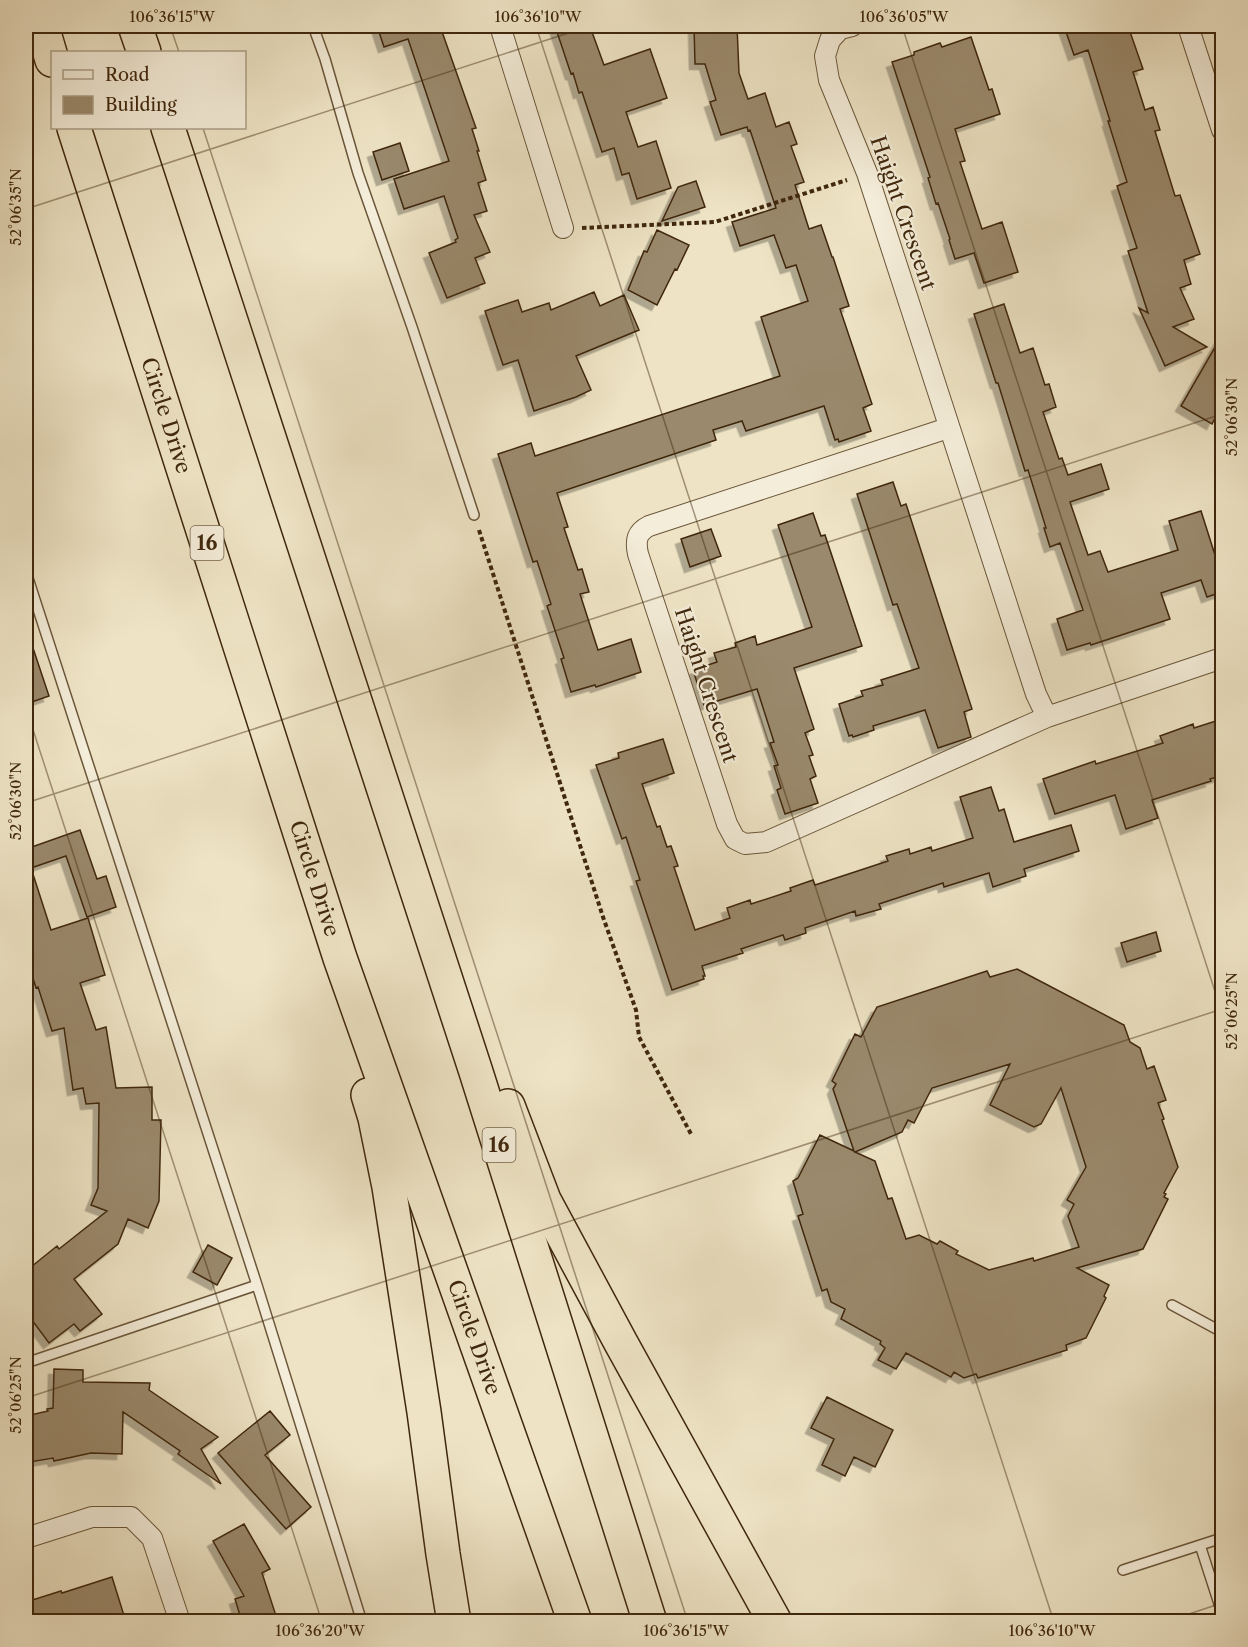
<svg xmlns="http://www.w3.org/2000/svg" width="1248" height="1647" font-family="'Libre Caslon Text',serif">
<style>
.building{fill:#9a896c;stroke:#3f270c;stroke-width:1.5;fill-rule:evenodd;filter:url(#shadow)}
.lines{fill:none;stroke-linecap:round;stroke-linejoin:round}
.service-casing{stroke:#6b563a;stroke-width:12}
.minor-casing{stroke:#6b563a;stroke-width:22}
.motorway-casing{stroke:#3f270c;stroke-width:36}
.path{stroke:#3f270c;stroke-width:4;stroke-dasharray:4.5 3;stroke-linecap:butt}
.service{stroke:#f4edd9;stroke-width:9}
.minor{stroke:#f4edd9;stroke-width:20}
.motorway{stroke:#eee4c5;stroke-width:33}
.ticks{fill:none;stroke:#3f270c;stroke-width:1.5;stroke-opacity:0.45}
.labels{text-anchor:middle;stroke-width:4.5;stroke-linejoin:round;paint-order:stroke}
.shield{fill:#f4edd9;stroke:#75624a;stroke-width:1.5}
.shield-label{font-size:20px;font-weight:bold;fill:#3f270c}
.street-label{font-size:21px;fill:#3f270c;stroke:#f4edd9}
.neatline{fill:none;stroke:#3f270c;stroke-width:2}
.ticks-label{font-size:15px;text-anchor:middle;fill:#3f270c}
</style>
<defs>
<filter id="shadow"><feDropShadow dx="-5.5" dy="5.5" stdDeviation="0" flood-color="#0004"/></filter>
</defs>
<rect width="100%" height="100%" fill="#eee4c5"/>
<filter id="stains"><feTurbulence type="fractalNoise" baseFrequency=".00333" numOctaves="4"/><feColorMatrix values="0 0 0 0 .2 0 0 0 0 .09 0 0 0 0 .02 0 0 0 .5 -.17"/></filter>
<radialGradient id="worn" r=".72"><stop offset=".6" stop-color="#630" stop-opacity="0"/><stop offset="1" stop-color="#630" stop-opacity=".3"/></radialGradient>
<!-- building -->
<path class="building" d="M 377,26 L 440,26 L 476,128 L 472,129 L 479,151 L 477,151 L 486,180 L 478,183 L 487,211 L 474,215 L 490,252 L 475,258 L 485,283 L 447,298 L 429,253 L 456,242 L 455,240 L 458,238 L 444,196 L 404,209 L 394,179 L 449,161 L 408,39 L 384,47 Z
M 555,26 L 589,26 L 591,32 L 592,32 L 604,65 L 650,49 L 667,98 L 626,112 L 638,147 L 656,141 L 671,188 L 637,199 L 629,173 L 622,175 L 614,148 L 602,152 L 582,92 L 579,93 L 573,73 L 571,74 Z
M 694,26 L 737,26 L 739,73 L 748,99 L 765,93 L 776,127 L 789,122 L 797,144 L 791,146 L 804,182 L 795,185 L 809,229 L 821,225 L 832,257 L 833,257 L 849,306 L 840,309 L 872,404 L 863,408 L 871,431 L 839,442 L 838,439 L 835,440 L 824,406 L 746,431 L 742,421 L 713,430 L 716,440 L 557,493 L 568,527 L 564,528 L 578,570 L 582,569 L 589,592 L 580,594 L 598,650 L 631,639 L 641,672 L 596,687 L 595,685 L 571,692 L 561,659 L 564,658 L 547,606 L 551,604 L 537,561 L 533,562 L 498,454 L 531,443 L 535,456 L 780,376 L 761,317 L 808,301 L 796,265 L 786,268 L 774,235 L 740,246 L 732,222 L 776,208 L 750,130 L 748,131 L 747,127 L 721,135 L 710,102 L 716,100 L 705,64 L 695,64 Z
M 1064,26 L 1128,26 L 1143,69 L 1133,72 L 1145,110 L 1153,107 L 1160,130 L 1155,131 L 1175,196 L 1180,195 L 1200,254 L 1184,260 L 1191,284 L 1180,288 L 1194,319 L 1173,327 L 1207,347 L 1165,366 L 1139,308 L 1148,313 L 1128,251 L 1137,248 L 1117,186 L 1127,182 L 1108,121 L 1110,121 L 1088,50 L 1074,55 Z
M 971,37 L 989,90 L 992,89 L 1000,114 L 955,129 L 965,161 L 960,162 L 982,229 L 1002,222 L 1018,272 L 984,283 L 974,253 L 955,259 L 949,240 L 950,239 L 938,203 L 936,204 L 928,178 L 930,177 L 892,62 L 914,55 L 914,52 L 940,43 L 942,47 Z
M 400,143 L 409,171 L 382,180 L 373,152 Z
M 696,181 L 705,207 L 662,221 L 678,187 Z
M 657,230 L 689,245 L 677,270 L 675,269 L 657,305 L 628,290 L 644,251 L 647,252 Z
M 594,292 L 600,306 L 624,295 L 639,330 L 576,356 L 591,390 L 576,397 L 534,411 L 518,360 L 503,365 L 485,311 L 518,300 L 522,312 L 549,303 L 551,310 Z
M 1004,304 L 1020,353 L 1033,348 L 1045,385 L 1049,384 L 1056,407 L 1043,412 L 1059,459 L 1062,458 L 1068,475 L 1101,464 L 1109,489 L 1070,502 L 1088,555 L 1100,551 L 1108,572 L 1178,550 L 1169,521 L 1201,511 L 1215,555 L 1222,553 L 1222,592 L 1207,597 L 1201,580 L 1161,593 L 1170,619 L 1091,645 L 1090,643 L 1067,650 L 1057,619 L 1083,610 L 1060,543 L 1050,547 L 1044,528 L 1046,528 L 1028,470 L 1025,471 L 998,383 L 996,383 L 974,314 Z
M 1222,335 L 1222,404 L 1212,424 L 1181,406 Z
M 893,482 L 901,506 L 906,504 L 972,709 L 964,712 L 971,737 L 938,748 L 925,710 L 873,726 L 874,730 L 853,737 L 852,735 L 849,736 L 839,704 L 863,696 L 861,691 L 883,685 L 881,680 L 919,668 L 897,604 L 893,605 L 857,494 Z
M 813,513 L 821,536 L 825,535 L 862,646 L 794,668 L 814,729 L 805,733 L 813,755 L 809,756 L 816,776 L 810,779 L 818,803 L 785,814 L 777,790 L 781,788 L 774,766 L 778,765 L 770,743 L 774,742 L 757,689 L 704,705 L 693,670 L 717,662 L 714,653 L 736,647 L 735,643 L 755,636 L 757,645 L 812,627 L 778,525 Z
M 711,529 L 721,556 L 690,567 L 681,539 Z
M 26,636 L 29,636 L 49,696 L 26,704 Z
M 1222,719 L 1222,754 L 1215,756 L 1221,776 L 1210,779 L 1211,781 L 1152,800 L 1158,818 L 1126,829 L 1115,795 L 1055,814 L 1043,779 L 1095,761 L 1096,764 L 1163,743 L 1160,736 L 1193,724 L 1194,728 Z
M 663,739 L 674,773 L 642,784 L 657,827 L 660,826 L 667,847 L 671,846 L 678,866 L 674,867 L 695,930 L 730,918 L 727,908 L 750,900 L 751,904 L 791,891 L 790,888 L 813,880 L 815,885 L 888,861 L 886,856 L 909,849 L 910,854 L 931,847 L 932,851 L 973,838 L 960,797 L 991,787 L 999,811 L 1004,809 L 1014,842 L 1071,825 L 1079,851 L 1024,869 L 1026,876 L 993,887 L 989,873 L 944,887 L 943,883 L 879,904 L 881,909 L 856,916 L 855,911 L 805,928 L 806,933 L 785,940 L 783,935 L 741,949 L 743,953 L 702,966 L 705,976 L 703,976 L 704,979 L 672,990 L 636,881 L 640,880 L 626,837 L 622,839 L 596,765 L 619,758 L 618,753 Z
M 80,830 L 97,879 L 106,876 L 116,907 L 87,917 L 66,856 L 31,868 L 51,930 L 88,918 L 105,975 L 80,983 L 96,1030 L 106,1027 L 116,1088 L 152,1087 L 152,1120 L 161,1120 L 159,1201 L 148,1228 L 128,1219 L 118,1244 L 74,1279 L 102,1314 L 80,1331 L 74,1324 L 49,1343 L 26,1312 L 26,1271 L 57,1246 L 59,1249 L 107,1211 L 91,1205 L 98,1188 L 99,1103 L 86,1104 L 83,1088 L 73,1090 L 64,1028 L 52,1031 L 38,987 L 36,988 L 26,955 L 26,849 Z
M 1156,932 L 1161,951 L 1127,962 L 1121,943 Z
M 1017,969 L 1124,1025 L 1130,1042 L 1140,1048 L 1147,1069 L 1154,1066 L 1166,1100 L 1158,1103 L 1164,1119 L 1162,1120 L 1178,1167 L 1164,1193 L 1166,1194 L 1164,1197 L 1168,1199 L 1143,1249 L 1077,1268 L 1109,1285 L 1104,1296 L 1106,1298 L 1086,1338 L 1066,1345 L 1067,1350 L 978,1378 L 976,1374 L 964,1378 L 954,1372 L 951,1377 L 906,1353 L 896,1369 L 878,1360 L 885,1348 L 880,1344 L 881,1341 L 841,1319 L 845,1309 L 831,1302 L 827,1289 L 822,1291 L 798,1216 L 803,1214 L 793,1181 L 798,1178 L 820,1135 L 854,1151 L 833,1089 L 836,1084 L 832,1081 L 855,1034 L 861,1037 L 877,1007 L 987,971 L 990,977 ZM 1010,1064 L 990,1105 L 1034,1127 L 1041,1124 L 1061,1088 L 1086,1167 L 1067,1200 L 1074,1204 L 1068,1216 L 1079,1247 L 1034,1261 L 1033,1258 L 989,1270 L 956,1254 L 958,1251 L 940,1241 L 937,1244 L 919,1235 L 906,1239 L 892,1198 L 888,1199 L 875,1161 L 855,1152 L 902,1132 L 908,1120 L 914,1123 L 932,1088 Z
M 208,1245 L 232,1258 L 217,1285 L 193,1272 Z
M 54,1369 L 83,1370 L 83,1382 L 150,1383 L 149,1390 L 218,1437 L 201,1449 L 221,1484 L 178,1454 L 180,1451 L 123,1412 L 122,1454 L 91,1453 L 54,1461 L 53,1458 L 30,1462 L 26,1437 L 26,1416 L 48,1411 L 47,1409 L 53,1408 Z
M 827,1397 L 893,1430 L 875,1467 L 854,1457 L 845,1476 L 822,1465 L 834,1439 L 811,1428 Z
M 270,1411 L 290,1435 L 265,1455 L 311,1507 L 286,1529 L 218,1453 Z
M 244,1524 L 270,1569 L 262,1573 L 278,1622 L 242,1622 L 235,1599 L 244,1596 L 213,1541 Z
M 112,1577 L 126,1622 L 26,1622 L 26,1602 L 61,1591 L 62,1593 Z"/>
<g class="lines">
<!-- service casing -->
<g class="service-casing">
<path id="service" d="M 313,26 L 325,59 L 358,173 L 412,327 L 474,515
M 26,572 L 257,1285 L 362,1622
M 1172,1305 L 1222,1332
M 26,1363 L 257,1285
M 1200,1545 L 1222,1613
M 1123,1570 L 1222,1538"/>
</g>
<!-- minor casing -->
<g class="minor-casing">
<path id="minor" d="M 500,26 L 563,228
M 852,26 L 840,29 L 830,40 L 825,56 L 829,80 L 867,173 L 1036,694 L 1047,717 L 1222,658
M 1188,26 L 1222,130
M 948,428 L 649,526 C 637,532 635,540 638,554 L 727,824 L 735,839 L 745,844 L 766,842 L 1047,717
M 26,1538 L 92,1517 L 131,1517 L 152,1538 L 180,1622"/>
</g>
<!-- motorway casing -->
<g class="motorway-casing">
<g id="motorway">
<path d="M 42,26 L 52,60"/>
<path d="M 135,26 L 144,52"/>
<path id="s1" d="M 74,128 L 340,958 L 575,1622"/>
<path d="M 168,128 L 476,1072 L 650,1622"/>
<path d="M 368,1095 L 375,1118 L 389,1187 L 424,1412 L 443,1554 L 454,1622"/>
<path d="M 508,1106 L 544,1200 L 621,1343 L 775,1622"/>
</g>
</g>
<!-- path -->
<path class="path" d="M 582,228 L 715,222 L 847,180
M 479,530 L 603,917 L 636,1010 L 639,1037 L 691,1134"/>
<!-- service -->
<use href="#service" class="service"/>
<!-- minor -->
<use href="#minor" class="minor"/>
<!-- motorway -->
<use href="#motorway" class="motorway"/>
</g>
<!-- ticks -->
<path class="ticks" d="M 170,26 L 179,52M 536,26 L 1054,1622M 902,26 L 1222,1013M 203,128 L 688,1622M 26,209 L 590,26M 26,708 L 322,1622M 26,803 L 1222,414M 26,1398 L 1222,1009M 1165,1622 L 1222,1603"/>
<g class="labels">
<!-- shield labels -->
<g class="shield">
<rect x="190.5" y="526" width="33" height="34" rx="4.5"/>
<rect x="482.5" y="1128" width="33" height="34" rx="4.5"/>
</g>
<g class="shield-label">
<text x="207" y="550">16</text>
<text x="499" y="1152">16</text>
</g>
<!-- street labels -->
<g class="street-label">
<text transform="translate(903 213) rotate(71)" y="7">Haight Crescent</text>
<text dy="7" stroke="none"><textPath href="#s1" startOffset="302">Circle Drive</textPath></text>
<text transform="translate(706 685) rotate(72)" y="7">Haight Crescent</text>
<text dy="7" stroke="none"><textPath href="#s1" startOffset="788">Circle Drive</textPath></text>
<text dy="7" stroke="none"><textPath href="#s1" startOffset="1274">Circle Drive</textPath></text>
</g>
</g>
<!-- margin -->
<rect width="1248" height="1647" fill="none" stroke="#eee4c5" stroke-width="66"/>
<!-- legend -->
<rect x="51" y="51" width="195" height="78" fill="#f4edd9" stroke="#ac9e87" stroke-width="1.5"/>
<rect x="63" y="70" width="30" height="9" fill="#f4edd9" stroke="#ac9e87" stroke-width="1.5"/>
<text x="105" y="81" font-size="18" fill="#3f270c">Road</text>
<rect x="63" y="96" width="30" height="18" fill="#9a896c" stroke="#ac9e87" stroke-width="1.5"/>
<text x="105" y="111" font-size="18" fill="#3f270c">Building</text>
<rect x="33" y="33" width="1182" height="1581" class="neatline"/>
<g class="ticks-label">
<text x="172" y="22">106°36'15"W</text>
<text x="538" y="22">106°36'10"W</text>
<text x="904" y="22">106°36'05"W</text>
<text transform="translate(16 207) rotate(-90)" y="5">52°06'35"N</text>
<text transform="translate(1232 417) rotate(-90)" y="5">52°06'30"N</text>
<text transform="translate(16 801) rotate(-90)" y="5">52°06'30"N</text>
<text transform="translate(1232 1011) rotate(-90)" y="5">52°06'25"N</text>
<text transform="translate(16 1395) rotate(-90)" y="5">52°06'25"N</text>
<text x="320" y="1636">106°36'20"W</text>
<text x="686" y="1636">106°36'15"W</text>
<text x="1052" y="1636">106°36'10"W</text>
</g>
<rect width="100%" height="100%" filter="url(#stains)"/>
<rect width="100%" height="100%" fill="url(#worn)"/>
</svg>
